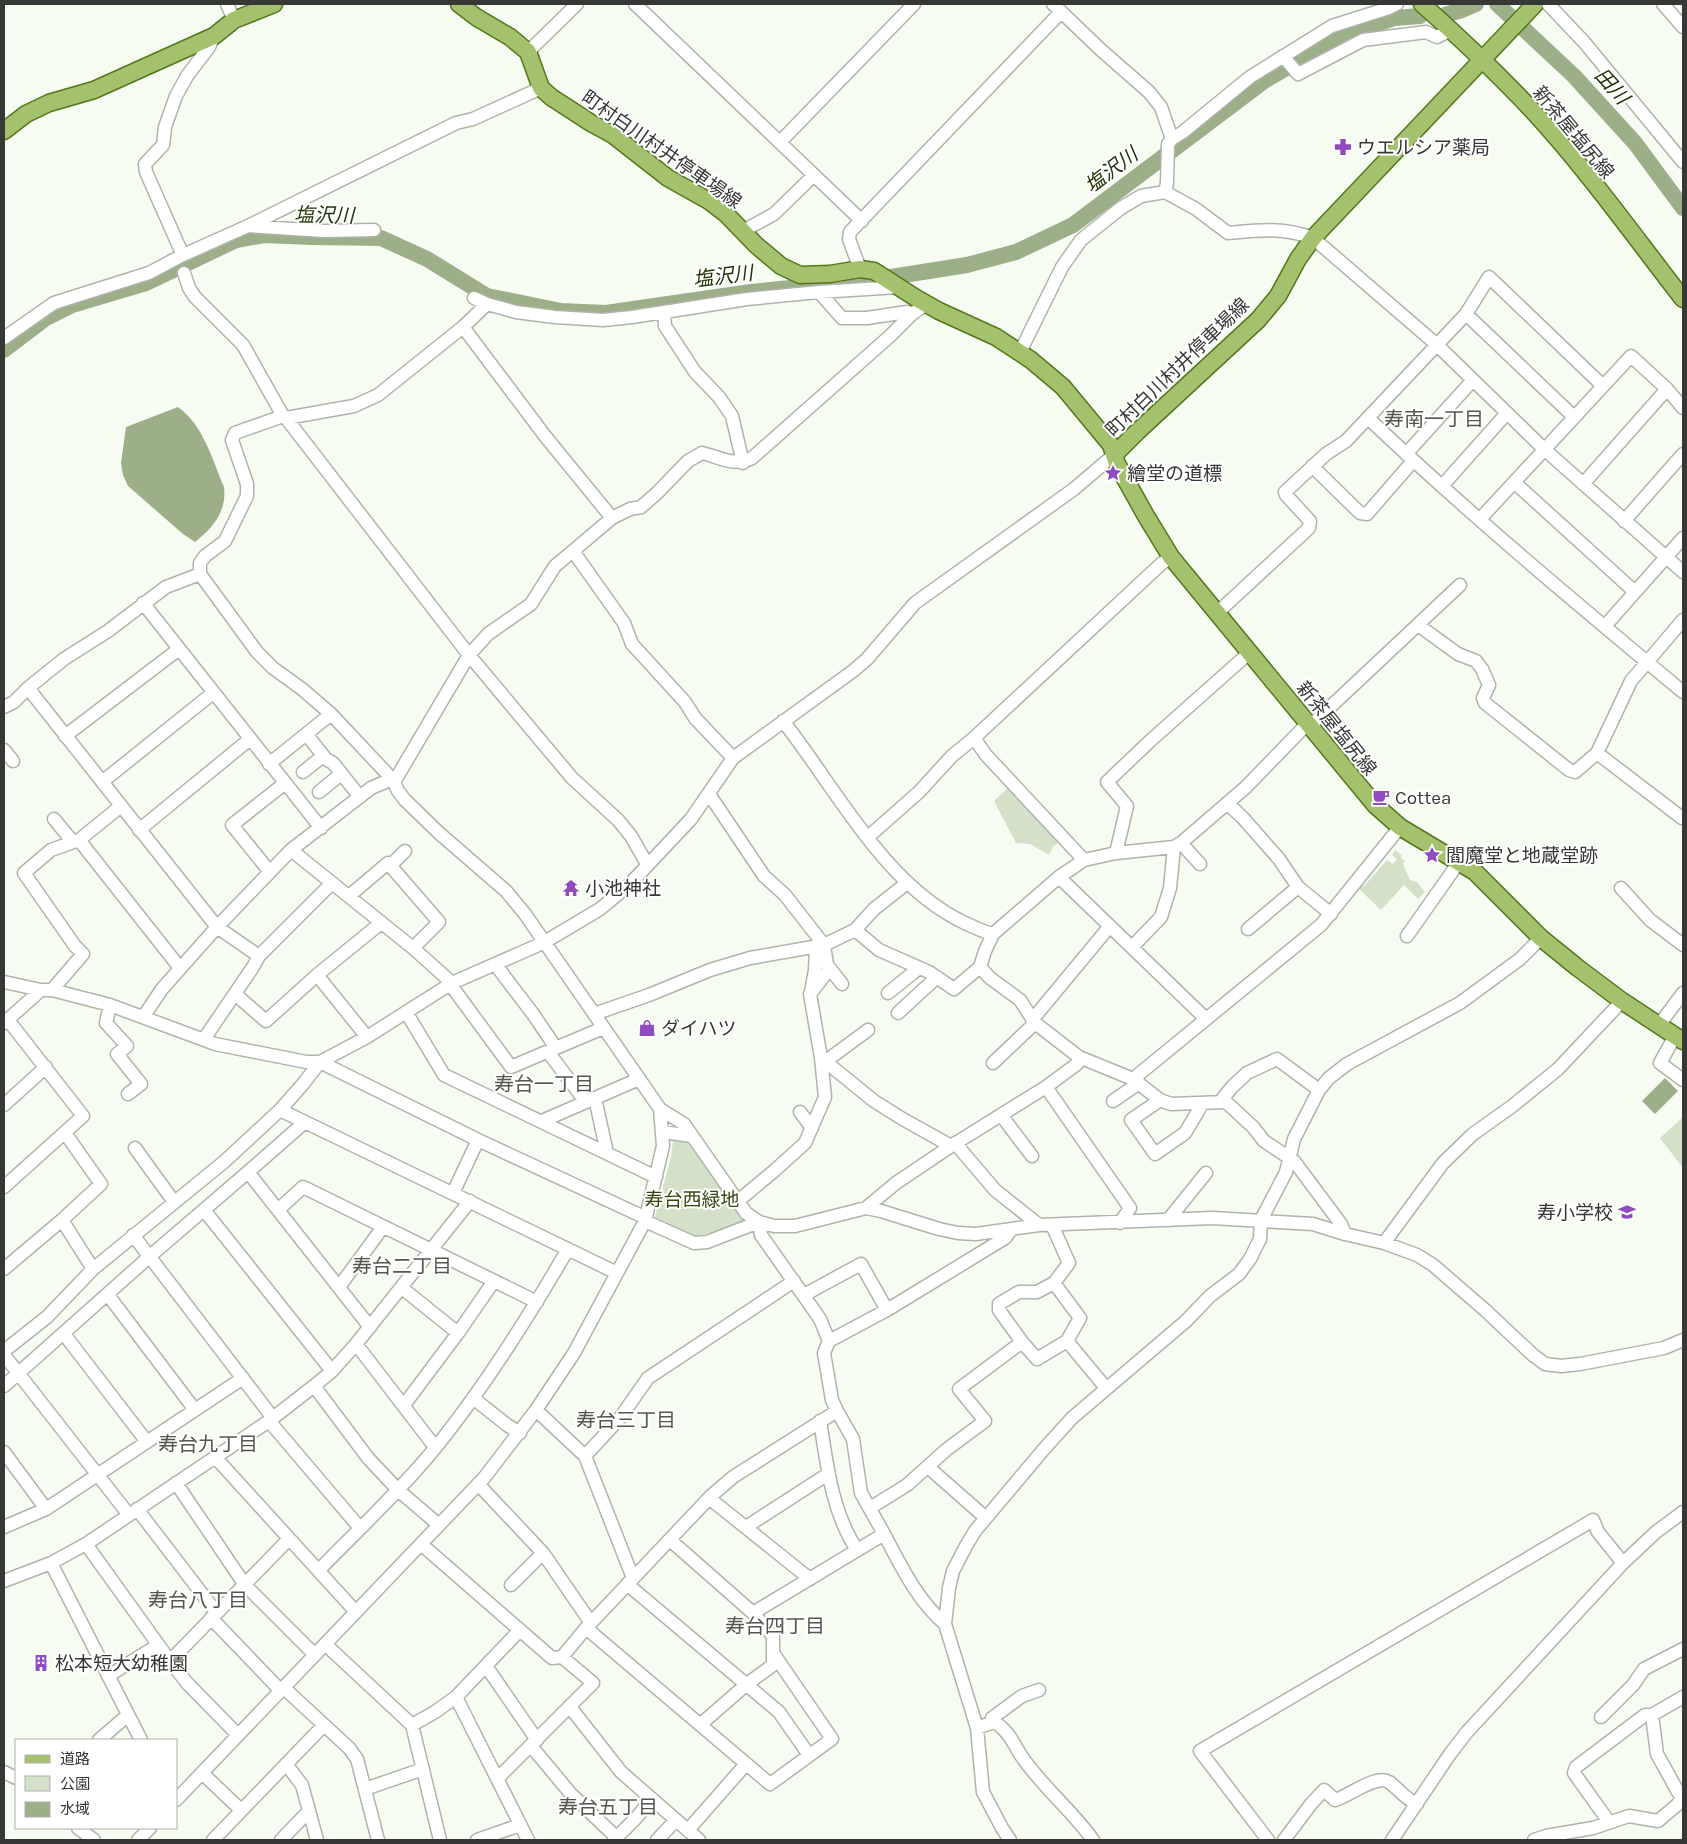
<svg xmlns="http://www.w3.org/2000/svg" width="1687" height="1844" font-family="Karla,'Noto Sans JP',sans-serif">
<style>
.green{fill:#d4e1c8}
.water{fill:#9daf89}
.lines{fill:none;stroke-linecap:round;stroke-linejoin:round}
.river{stroke:#9daf89;stroke-width:16}
.minor-casing{stroke:#afb4ab;stroke-width:15}
.major-casing{stroke:#56761c;stroke-width:19}
.minor{stroke:#fff;stroke-width:12}
.major{stroke:#a4c16e;stroke-width:16}
.labels{text-anchor:middle;stroke-width:4;stroke-linejoin:round;paint-order:stroke}
.street-label{font-size:19px;fill:#363835;stroke:#fff}
.poi-label{font-size:19px;fill:#363835;stroke:#fff;text-anchor:start}
.park-label{font-size:19px;fill:#334a11;stroke:#fff}
.water-label{font-size:20px;font-style:italic;fill:#223307;stroke:#fff}
.neighbourhood-label{font-size:20px;fill:#53574f;stroke:#fff}
</style>
<rect width="100%" height="100%" fill="#f7fcf3"/>
<!-- green -->
<path class="green" d="M 1011,785 L 1062,839 L 1053,847 L 1049,855 L 1030,844 L 1016,843 L 994,801 Z
M 1395,850 L 1402,855 L 1401,858 L 1405,861 L 1403,864 L 1410,880 L 1417,882 L 1425,892 L 1418,899 L 1404,885 L 1381,910 L 1356,886 L 1360,883 L 1364,886 L 1387,860 L 1393,864 L 1397,859 L 1392,855 Z
M 1683,1117 L 1683,1168 L 1660,1138 Z
M 673,1140 L 683,1140 L 692,1146 L 746,1221 L 721,1231 L 695,1236 L 655,1217 L 671,1157 Z"/>
<!-- water -->
<path class="water" d="M 178,407 C 204,426 212,459 224,487 C 227,511 213,528 195,542 L 183,534 L 128,486 L 123,475 L 121,463 L 126,427 Z
M 1665,1078 L 1678,1091 L 1655,1114 L 1642,1101 Z"/>
<g class="lines">
<!-- river -->
<path class="river" d="M 1497,4 L 1574,76 L 1635,143 L 1683,208
M 1445,15 L 1462,10 L 1476,4
M 4,350 L 46,318 L 72,305 L 146,283 L 236,240 L 264,235 L 312,237 L 381,238 L 427,259 L 487,296 L 561,311 L 606,313 L 751,292 L 872,280 L 967,265 L 1016,252 L 1073,225 L 1264,81 L 1312,53 L 1349,33 L 1395,18 L 1420,16"/>
<!-- minor casing -->
<g class="minor-casing">
<path id="minor" d="M 227,4 L 234,20
M 635,4 L 862,221
M 1053,4 L 1101,50 L 1149,92 L 1161,107 L 1172,139
M 1548,4 L 1584,42 L 1683,162
M 1663,4 L 1683,27
M 528,52 L 577,4
M 1283,56 L 1298,74 L 1363,40 L 1426,32 L 1437,37 L 1451,30
M 780,142 L 914,4
M 1165,192 L 1167,183 L 1168,144 L 1172,139 L 1183,132 L 1250,77 L 1332,26 L 1389,8 L 1397,4
M 248,226 L 456,123 L 473,119 L 541,88
M 743,231 L 774,214 L 813,176
M 181,256 L 181,251 L 146,172 L 145,164 L 163,145 L 165,127 L 176,96 L 187,76 L 209,47 L 214,36
M 860,269 L 849,239 L 850,232 L 1061,12
M 184,273 L 189,288 L 195,297 L 243,345 L 283,416 L 235,433 L 232,440 L 247,484 L 247,496 L 225,541 L 205,556 L 200,563 L 200,574 L 257,652 L 273,668 L 302,689 L 331,714 L 393,780 L 398,791 L 405,800 L 439,833 L 506,891 L 525,914 L 660,1109 L 684,1124 L 746,1213 L 759,1222 L 774,1226 L 795,1226 L 866,1208 L 881,1211 L 939,1229 L 958,1233 L 976,1234 L 1039,1225 L 1212,1218 L 1313,1224 L 1345,1234 L 1384,1243 L 1417,1255 L 1433,1265 L 1485,1310 L 1533,1355 L 1545,1364 L 1561,1366 L 1580,1364 L 1664,1348 L 1683,1340
M 819,292 L 842,318 L 867,318 L 907,312 L 912,314
M 474,298 L 487,304 L 516,312 L 555,317 L 603,320 L 632,317 L 747,299 L 819,292 L 898,287
M 664,312 L 665,326 L 695,372 L 719,397 L 732,416 L 743,463
M 1466,314 L 1574,417
M 463,327 L 487,304
M 4,338 L 54,303 L 149,273 L 181,256 L 248,226 L 324,231 L 374,230
M 1020,352 L 1062,267 L 1081,240 L 1121,208 L 1141,196 L 1165,192 L 1196,209 L 1228,233 C 1260,230 1282,227 1313,238 L 1436,344 L 1544,449 L 1683,572
M 1368,418 C 1469,514 1576,603 1683,692
M 1406,454 L 1473,380
M 1312,466 L 1360,513 L 1367,514 L 1413,461
M 1515,483 L 1635,592
M 1583,484 L 1667,389
M 1442,486 L 1507,413
M 612,518 L 545,436 L 463,327 L 378,395 L 354,406 L 286,418 L 469,655 L 572,778 L 618,820 L 631,836 L 647,864
M 1480,519 L 1631,356 L 1667,389 L 1683,408
M 1624,521 L 1683,454
M 573,551 L 624,623 L 632,644 L 685,702 L 695,718 L 733,758
M 143,603 L 321,828
M 1217,613 L 1309,528 L 1310,521 L 1286,495 L 1285,492 L 1326,454 L 1346,441 L 1466,314 L 1489,277 L 1603,386
M 1418,625 L 1458,654 L 1476,661 L 1482,669 L 1489,685 L 1483,698 L 1485,703 L 1569,770 L 1575,772 L 1597,753 L 1631,681 L 1683,620
M 1605,626 L 1683,538
M 28,688 L 217,927 L 259,956
M 4,707 L 14,702 L 28,688 L 64,659 L 108,631 L 166,587 L 200,574
M 783,721 C 836,788 884,885 965,923 C 974,927 983,932 993,934
M 1310,726 L 1460,585
M 306,734 L 326,759 L 333,763 L 360,797
M 65,736 L 179,649
M 974,738 L 986,755 L 1084,860
M 4,750 L 13,761
M 1597,753 L 1682,818
M 269,764 L 331,714
M 303,772 L 323,756
M 102,782 L 213,693
M 319,792 L 341,774
M 709,794 L 764,876 L 785,895 L 824,945 L 828,971 L 810,994 L 821,1058 L 825,1097 L 805,1143 L 774,1171 L 738,1201
M 1227,803 L 1243,818 L 1279,859 L 1298,887 L 1331,914
M 121,806 L 79,840 L 180,968
M 54,819 L 73,842
M 139,830 L 250,739
M 868,837 L 919,792 L 952,756 L 974,738 L 1161,564 L 1171,557
M 1181,843 L 1200,864
M 291,850 L 413,948 L 452,983
M 1116,853 L 1127,806 L 1107,782 L 1150,741 L 1249,653
M 390,866 L 405,851
M 270,872 L 232,825 L 284,784
M 1059,877 L 1206,1019
M 1621,888 L 1650,920 L 1683,945
M 349,896 L 388,863 L 439,922 L 413,948
M 1248,929 L 1298,887
M 855,930 L 879,950 L 929,972 L 954,989 L 980,967 L 985,951 L 993,934 L 1059,877 L 1084,860 L 1116,853 L 1174,847 L 1181,843 L 1246,787 L 1308,723
M 1407,936 L 1459,862
M 1133,946 L 1161,917 L 1170,888 L 1174,847
M 495,964 L 533,1014 L 556,1048
M 828,966 L 842,984
M 980,967 L 990,978 L 1020,1000 L 1035,1023 L 1079,1057 L 1133,1079 L 1160,1100 L 1171,1104 L 1226,1102 L 1253,1127 L 1264,1141 L 1294,1161 L 1341,1224 L 1345,1234
M 317,975 L 367,1037
M 4,982 L 41,990 L 52,990 L 110,1005 L 215,1044 L 306,1062 L 320,1062 L 367,1037 L 452,983 L 543,943 L 600,909 L 629,885 L 691,819 L 733,758 L 853,671 L 867,659 L 915,603 L 1074,489 L 1115,454
M 450,984 L 511,1067 L 603,1028
M 52,990 L 83,954 L 75,946 L 24,873 L 51,850 L 79,840
M 811,992 L 815,970 L 816,947
M 888,993 L 919,968
M 235,994 L 266,1021 L 317,975 L 381,923
M 110,1005 L 106,1023 L 127,1046 L 117,1054 L 141,1084 L 128,1094
M 406,1012 L 444,1075 L 656,1177
M 898,1013 L 937,977
M 594,1014 L 649,995 L 710,970 L 750,958 L 824,945 L 855,930 L 874,909 L 907,883
M 143,1017 L 162,989 L 217,927 L 291,850 L 371,788 L 397,777 L 469,655 L 488,634 L 531,604 L 555,566 L 573,551 L 612,518 L 630,509 L 641,507 L 657,493 L 688,461 L 702,453 C 719,457 735,467 752,458 L 890,336 L 912,314 L 926,304
M 1032,1020 L 1110,926
M 4,1023 L 41,990
M 1659,1025 L 1683,993
M 1675,1036 L 1660,1063 L 1683,1080
M 204,1039 L 253,967 L 259,956 L 332,883
M 548,1052 L 586,1102
M 821,1058 L 874,1101 L 901,1118 L 951,1146
M 826,1061 L 868,1030
M 320,1062 L 478,1140 L 646,1218
M 993,1063 L 1035,1023
M 1133,1079 L 1321,925 L 1400,827
M 1046,1087 L 1130,1208 L 1120,1223
M 595,1098 L 607,1153
M 1160,1100 L 1131,1120 L 1155,1154 L 1185,1133 L 1203,1103
M 1113,1101 L 1139,1083
M 1220,1102 L 1232,1087 L 1247,1073 L 1277,1059 L 1319,1090
M 4,1105 L 46,1067
M 280,1110 L 617,1273
M 800,1112 L 812,1128
M 1001,1115 L 1032,1156
M 542,1121 L 639,1079
M 663,1132 L 692,1136
M 955,1143 L 995,1190 L 1039,1225
M 135,1148 L 174,1202
M 248,1172 L 305,1122
M 4,1187 L 83,1116 L 8,1020
M 453,1193 L 478,1140
M 866,1208 L 896,1183 L 951,1146 L 1046,1087 L 1077,1064 L 1079,1057
M 204,1210 L 332,1371
M 278,1210 L 303,1187 L 537,1302
M 62,1220 L 93,1269
M 1168,1220 L 1206,1173
M 645,1221 L 694,1243 L 707,1242 L 759,1222
M 759,1222 L 761,1235 L 820,1319 L 829,1341
M 133,1235 L 273,1418
M 1384,1243 L 1443,1163 L 1473,1134 L 1511,1107 L 1558,1069 L 1622,1001
M 4,1269 L 62,1220 L 101,1184 L 65,1133
M 339,1287 L 383,1227
M 402,1288 L 458,1333
M 108,1295 L 195,1410
M 804,1295 L 861,1264 L 887,1310
M 64,1334 L 147,1442
M 1067,1341 L 1106,1388
M 1022,1342 L 999,1310 L 999,1304 L 1019,1292 L 1037,1292 L 1054,1283
M 356,1344 L 435,1447
M 4,1351 L 47,1317 L 93,1269 L 225,1161 L 280,1110 L 303,1084 L 320,1062
M 4,1355 L 129,1515
M 4,1386 L 149,1257 L 248,1172 L 370,1327
M 314,1386 L 368,1458 L 398,1490 L 439,1525
M 473,1398 L 507,1425 L 520,1433
M 404,1405 L 458,1333 L 494,1281
M 536,1410 L 585,1456 L 620,1418 L 648,1378 L 794,1281
M 837,1411 L 853,1439 L 861,1493 L 884,1534
M 269,1421 L 360,1528
M 820,1421 C 827,1466 832,1512 857,1550
M 4,1452 L 46,1509
M 585,1456 L 633,1578
M 215,1457 L 356,1612
M 928,1467 L 986,1518
M 176,1483 L 245,1585 L 315,1655
M 478,1484 L 543,1553 L 591,1623
M 709,1498 L 810,1579
M 870,1508 L 907,1485 L 946,1450 L 985,1421 L 959,1389 L 1022,1342 L 1037,1359 L 1067,1341 L 1080,1318 L 1054,1283 L 1069,1263 L 1052,1225
M 137,1509 L 216,1612
M 4,1527 L 46,1509 L 243,1378
M 746,1527 L 828,1474
M 670,1540 L 753,1613 L 773,1636 L 773,1665 L 747,1684 L 701,1724
M 86,1544 L 170,1661 L 289,1539
M 421,1544 L 552,1658 L 562,1657 L 593,1683 L 498,1778
M 51,1563 L 141,1740
M 319,1570 C 358,1530 400,1491 436,1447 C 486,1385 528,1318 568,1249
M 4,1581 L 51,1563 L 86,1544 L 269,1421 L 314,1386 L 332,1371 L 356,1344 L 470,1201
M 627,1584 L 779,1712 L 809,1755
M 511,1585 L 543,1553
M 753,1613 L 884,1534 C 901,1566 917,1600 945,1624
M 211,1618 L 281,1691
M 586,1628 L 770,1784 L 832,1739 L 773,1653
M 325,1644 L 412,1725 L 440,1840
M 562,1657 L 586,1628 L 711,1496 L 733,1477 L 837,1411 L 832,1400 L 824,1353 L 829,1341 L 887,1310 L 1005,1238 L 1011,1230
M 170,1661 L 187,1683 L 238,1735
M 486,1666 L 537,1740
M 108,1676 L 158,1645
M 284,1688 L 349,1748 L 357,1759 L 378,1840
M 456,1697 L 528,1840
M 570,1707 L 621,1772 L 699,1840
M 1601,1717 L 1633,1685 L 1644,1669 L 1683,1649
M 994,1722 L 992,1718 L 1022,1696 L 1039,1690
M 412,1725 L 435,1712 L 456,1697 L 519,1631
M 977,1728 L 994,1722 C 1007,1729 1013,1742 1020,1754 C 1041,1786 1071,1809 1093,1840
M 99,1740 L 128,1715
M 531,1746 L 571,1794 L 617,1838
M 286,1764 L 302,1785 L 317,1840
M 4,1772 L 16,1778
M 202,1773 L 241,1810
M 365,1789 L 423,1769
M 176,1800 L 484,1478 L 536,1410 L 574,1353 L 645,1221 L 663,1146 L 660,1109
M 1609,1822 L 1574,1773 L 1576,1767 L 1645,1715 L 1652,1715 L 1683,1697
M 78,1828 L 94,1840
M 688,1830 L 746,1764
M 138,1840 L 150,1828
M 213,1840 L 324,1725
M 281,1840 L 309,1811
M 477,1840 L 520,1825
M 614,1840 L 636,1818 L 652,1799
M 657,1840 L 676,1820
M 1010,1840 L 1002,1828 L 983,1792 L 977,1728 L 945,1624 L 949,1588 L 953,1571 L 966,1546 L 975,1531 L 1044,1449 L 1072,1418 L 1186,1321 L 1210,1296 L 1239,1274 L 1250,1259 L 1260,1239 L 1261,1220 L 1286,1172 L 1294,1139 L 1319,1090 L 1329,1078 L 1347,1064 L 1460,1003 L 1520,959 L 1541,938
M 1268,1840 L 1200,1751 L 1593,1520 L 1598,1532 L 1623,1563
M 1284,1840 L 1311,1804 L 1324,1790 L 1335,1800 C 1349,1796 1376,1774 1389,1782 C 1399,1789 1405,1799 1417,1804
M 1392,1840 L 1450,1754 L 1467,1732 L 1623,1563 L 1656,1532 L 1683,1512
M 1534,1840 L 1546,1836 L 1593,1828 L 1629,1816 L 1658,1821 L 1677,1805 L 1682,1799 L 1657,1754 L 1652,1715"/>
</g>
<!-- major casing -->
<g class="major-casing">
<path id="major" d="M 459,4 L 476,17 L 510,37 L 528,52 L 541,88 L 551,97 L 591,123 L 613,135 L 668,178 L 709,201 L 726,214 L 756,245 L 781,266 L 800,275 L 830,274 L 860,269 L 874,271 L 916,298 L 939,311 L 996,337 L 1031,360 L 1063,387 L 1111,445 L 1117,464 L 1146,516 L 1171,557 L 1375,805 L 1400,827 L 1475,872 L 1541,938 L 1578,968 L 1622,1001 L 1683,1041
M 1422,4 C 1459,37 1496,72 1531,109 C 1585,167 1634,236 1683,299
M 4,131 L 26,114 L 49,103 L 94,90 L 214,36 L 234,20 L 274,4
M 1115,454 L 1137,432 L 1258,320 L 1278,296 L 1298,259 L 1313,238 L 1535,4"/>
</g>
<!-- minor -->
<use href="#minor" class="minor"/>
<!-- major -->
<use href="#major" class="major"/>
</g>
<!-- icons -->
<defs>
<g id="pharmacy-bare" transform="scale(1.35)"><path d="M-2-6h4v4h4v4h-4v4h-4v-4h-4v-4h4Z" fill="#904bbf" stroke="#fff" stroke-width="2.5" paint-order="stroke"/></g>
<g id="sight-bare" transform="scale(1.35)"><path d="M0-6L1.8-2.2L6-1.7L2.9 1.2L3.7 5.4L0 3.3L-3.7 5.4L-2.9 1.2L-6-1.7L-1.8-2.2Z" fill="#904bbf" stroke="#fff" stroke-width="2.5" paint-order="stroke"/></g>
<g id="cafe-bare" transform="scale(1.35)"><path d="M-5.5-4.5H6V0H3Q3 3.5 0 3.5H-2.5Q-5.5 3.5-5.5 0ZM3-3.2v2h1.7v-2ZM-6 4.5H4V6H-6Z" fill="#904bbf" stroke="#fff" stroke-width="2.5" paint-order="stroke"/></g>
<g id="temple-bare" transform="scale(1.35)"><path d="M0-6L5-2H3V0L6.5 2.5H4V6H1.5V3h-3V6H-4V2.5H-6.5L-3 0V-2H-5Z" fill="#904bbf" stroke="#fff" stroke-width="2.5" paint-order="stroke"/></g>
<g id="shop-bare" transform="scale(1.35)"><path d="M-5-2.5h2.3a2.7 3.5 0 0 1 5.4 0H5L5.5 6h-11ZM-1.5-2.5h3a1.5 2.3 0 0 0-3 0Z" fill="#904bbf" stroke="#fff" stroke-width="2.5" paint-order="stroke"/></g>
<g id="school-bare" transform="scale(1.35)"><path d="M0-5L7-2L0 1L-7-2ZM-4 1L0 2.5L4 1V4Q0 6-4 4Z" fill="#904bbf" stroke="#fff" stroke-width="2.5" paint-order="stroke"/></g>
<g id="building-bare" transform="scale(1.35)"><path d="M-4-6H4V6H1V3H-1V6H-4ZM-2.5-4.3h1.7v1.8h-1.7ZM.8-4.3h1.7v1.8H.8ZM-2.5-1h1.7V.8h-1.7ZM.8-1h1.7V.8H.8Z" fill="#904bbf" stroke="#fff" stroke-width="2.5" paint-order="stroke"/></g>
</defs>
<g fill-rule="evenodd">
<use href="#pharmacy-bare" x="1343" y="147"/>
<use href="#sight-bare" x="1113" y="473"/>
<use href="#cafe-bare" x="1381" y="797"/>
<use href="#sight-bare" x="1432" y="855"/>
<use href="#temple-bare" x="571" y="888"/>
<use href="#shop-bare" x="647" y="1028"/>
<use href="#school-bare" x="1627" y="1212"/>
<use href="#building-bare" x="41" y="1663"/>
</g>
<g class="labels">
<!-- street labels -->
<g class="street-label">
<text transform="translate(1574 132) rotate(50)" y="7">新茶屋塩尻線</text>
<text transform="translate(662 149) rotate(35)" y="7">町村白川村井停車場線</text>
<text transform="translate(1177 367) rotate(-44)" y="7">町村白川村井停車場線</text>
<text transform="translate(1337 728) rotate(51)" y="7">新茶屋塩尻線</text>
</g>
<!-- poi labels -->
<g class="poi-label">
<text x="1357" y="154">ウエルシア薬局</text>
<text x="1127" y="480">繪堂の道標</text>
<text x="1395" y="804">Cottea</text>
<text x="1446" y="862">閻魔堂と地蔵堂跡</text>
<text x="585" y="895">小池神社</text>
<text x="661" y="1035">ダイハツ</text>
<text x="1613" y="1219" text-anchor="end">寿小学校</text>
<text x="55" y="1670">松本短大幼稚園</text>
</g>
<!-- park labels -->
<g class="park-label">
<text x="692" y="1206">寿台西緑地</text>
</g>
<!-- water labels -->
<g class="water-label">
<text transform="translate(1612 86) rotate(48)" y="7">田川</text>
<text transform="translate(1111 170) rotate(-37)" y="7">塩沢川</text>
<text transform="translate(324 215) rotate(1)" y="7">塩沢川</text>
<text transform="translate(723 276) rotate(-7)" y="7">塩沢川</text>
</g>
<!-- neighbourhood labels -->
<g class="neighbourhood-label">
<text x="1434" y="426">寿南一丁目</text>
<text x="544" y="1091">寿台一丁目</text>
<text x="402" y="1273">寿台二丁目</text>
<text x="626" y="1427">寿台三丁目</text>
<text x="208" y="1451">寿台九丁目</text>
<text x="198" y="1607">寿台八丁目</text>
<text x="775" y="1633">寿台四丁目</text>
<text x="608" y="1814">寿台五丁目</text>
</g>
</g>
<!-- border -->
<rect width="1687" height="1844" fill="none" stroke="#363835" stroke-width="10"/>
<!-- legend -->
<rect x="15" y="1739" width="162" height="90" fill="#ffffff" stroke="#afafae"/>
<rect x="25" y="1755" width="25" height="8" fill="#a4c16e" stroke="#afafae"/>
<text x="60" y="1764" font-size="15" fill="#363835">道路</text>
<rect x="25" y="1776" width="25" height="15" fill="#d4e1c8" stroke="#afafae"/>
<text x="60" y="1789" font-size="15" fill="#363835">公園</text>
<rect x="25" y="1802" width="25" height="15" fill="#9daf89" stroke="#afafae"/>
<text x="60" y="1814" font-size="15" fill="#363835">水域</text>
</svg>
